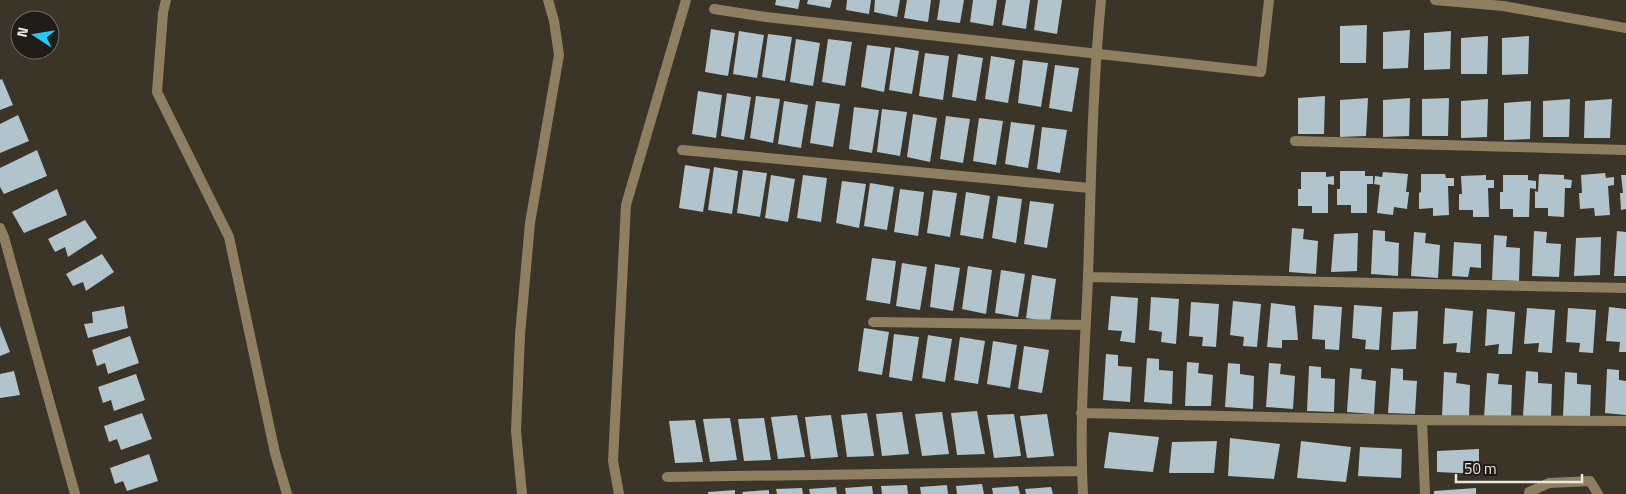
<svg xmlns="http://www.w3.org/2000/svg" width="1626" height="494" font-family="'Titillium Web',sans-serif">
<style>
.building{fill:#b1c3cb}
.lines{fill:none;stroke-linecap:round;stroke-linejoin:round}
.minor{stroke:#8f7f61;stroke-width:10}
</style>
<rect width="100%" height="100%" fill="#3b3428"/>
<!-- building -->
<path class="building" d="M 776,0 L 800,0 L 798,9 L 775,5 Z
M 808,0 L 832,0 L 830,8 L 807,4 Z
M 847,0 L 871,0 L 869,14 L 846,10 Z
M 875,0 L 900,0 L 897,17 L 874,12 Z
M 907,0 L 931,0 L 928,22 L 904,18 Z
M 940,0 L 964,0 L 960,23 L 937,20 Z
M 973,0 L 997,0 L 993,26 L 970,22 Z
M 1006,0 L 1030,0 L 1026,29 L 1002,25 Z
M 1038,0 L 1062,0 L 1057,34 L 1034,30 Z
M 1367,25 L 1366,63 L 1340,63 L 1340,26 Z
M 711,29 L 735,33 L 728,76 L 705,72 Z
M 1410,30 L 1408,68 L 1383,69 L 1383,32 Z
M 739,31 L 764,35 L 757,78 L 733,74 Z
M 1451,31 L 1450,69 L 1424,70 L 1424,33 Z
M 768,34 L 792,37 L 785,81 L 762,77 Z
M 1488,36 L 1487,74 L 1461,74 L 1461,38 Z
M 1529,36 L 1528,74 L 1502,75 L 1502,38 Z
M 796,39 L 820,43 L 813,86 L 790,82 Z
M 828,39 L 852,42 L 845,86 L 822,82 Z
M 867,45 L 891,48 L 884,92 L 861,87 Z
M 895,47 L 919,51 L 912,94 L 889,90 Z
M 925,53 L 949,56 L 943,100 L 919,96 Z
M 958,54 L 983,58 L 976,101 L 952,97 Z
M 991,56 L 1015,60 L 1008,103 L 985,99 Z
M 1023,60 L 1048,63 L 1041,107 L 1018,103 Z
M 1055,65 L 1079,68 L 1072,112 L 1049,108 Z
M 2,79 L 13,105 L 0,110 L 0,80 Z
M 698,91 L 722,95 L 716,138 L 692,134 Z
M 727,93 L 751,97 L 744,140 L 721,136 Z
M 756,96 L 780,99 L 773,143 L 750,138 Z
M 1325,96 L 1324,134 L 1298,134 L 1298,98 Z
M 1368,98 L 1366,136 L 1340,137 L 1340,100 Z
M 1410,98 L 1409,136 L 1383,137 L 1383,100 Z
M 1449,98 L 1448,136 L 1422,136 L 1422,99 Z
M 1488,99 L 1487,137 L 1461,138 L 1461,101 Z
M 1570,99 L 1569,137 L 1543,137 L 1543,101 Z
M 1612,99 L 1610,138 L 1584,138 L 1585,101 Z
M 784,101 L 808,105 L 801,148 L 778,144 Z
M 816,101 L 840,104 L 833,147 L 810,143 Z
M 1531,101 L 1530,139 L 1504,140 L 1504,103 Z
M 854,107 L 879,110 L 872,153 L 849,149 Z
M 882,109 L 907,112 L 900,156 L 877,152 Z
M 913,114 L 937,118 L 930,162 L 907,157 Z
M 18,115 L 29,141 L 0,153 L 0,124 Z
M 946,116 L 970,119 L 963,163 L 940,159 Z
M 979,118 L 1003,121 L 996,165 L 973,161 Z
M 1011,122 L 1035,125 L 1028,168 L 1005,164 Z
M 1042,127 L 1067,130 L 1060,173 L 1037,169 Z
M 37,150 L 47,176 L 4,194 L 0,187 L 0,168 Z
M 685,165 L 710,169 L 703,212 L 679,208 Z
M 714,167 L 738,171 L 732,214 L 708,210 Z
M 743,170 L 767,173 L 760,217 L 737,213 Z
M 1340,171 L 1365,171 L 1365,176 L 1373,176 L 1373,184 L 1367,184 L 1367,213 L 1351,213 L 1351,205 L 1337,205 L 1337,189 L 1340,189 Z
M 1301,172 L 1326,172 L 1326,177 L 1334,176 L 1334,185 L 1328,184 L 1328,213 L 1312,213 L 1312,206 L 1298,206 L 1298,189 L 1301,189 Z
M 1383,172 L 1408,174 L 1406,192 L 1409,192 L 1407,209 L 1394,207 L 1393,215 L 1377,213 L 1380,185 L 1374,184 L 1375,176 L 1382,177 Z
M 1605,173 L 1606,178 L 1614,177 L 1614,185 L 1608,186 L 1610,215 L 1595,216 L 1594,208 L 1580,209 L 1579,193 L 1582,193 L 1581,175 Z
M 1421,174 L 1445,174 L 1446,178 L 1454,178 L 1454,186 L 1448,186 L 1449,215 L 1433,216 L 1433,208 L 1419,209 L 1419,193 L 1421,192 Z
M 1539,174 L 1564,175 L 1564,179 L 1572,180 L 1571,188 L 1565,188 L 1564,217 L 1548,216 L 1548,208 L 1535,208 L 1535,191 L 1538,192 Z
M 771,175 L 795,179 L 788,222 L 765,218 Z
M 803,175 L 827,178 L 821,222 L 797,218 Z
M 1486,175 L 1486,180 L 1494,180 L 1494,188 L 1488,188 L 1489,217 L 1473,217 L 1473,210 L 1459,210 L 1459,194 L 1462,194 L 1461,176 Z
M 1503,175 L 1528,175 L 1528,180 L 1536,181 L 1536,189 L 1530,188 L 1529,217 L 1513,217 L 1513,209 L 1500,209 L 1500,192 L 1503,192 Z
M 1621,175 L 1626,175 L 1626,209 L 1621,210 L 1620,193 L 1623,193 Z
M 842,181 L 866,184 L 859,228 L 836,223 Z
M 870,183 L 894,187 L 887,230 L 864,226 Z
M 57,189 L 67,215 L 24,233 L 12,212 Z
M 900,189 L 924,192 L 918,236 L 894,232 Z
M 933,190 L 957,193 L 950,237 L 927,233 Z
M 966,192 L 990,196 L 983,239 L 960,235 Z
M 998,196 L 1022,199 L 1016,243 L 992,238 Z
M 1030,201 L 1054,204 L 1047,248 L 1024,244 Z
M 85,220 L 97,238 L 68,257 L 65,247 L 55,252 L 48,239 Z
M 1292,228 L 1304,229 L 1303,239 L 1318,241 L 1316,274 L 1289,272 Z
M 1373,230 L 1385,231 L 1385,241 L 1399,243 L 1398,276 L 1371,274 Z
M 1534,231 L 1547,232 L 1546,243 L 1561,244 L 1559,277 L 1532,276 Z
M 1617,231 L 1626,232 L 1626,276 L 1614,276 Z
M 1414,232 L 1426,233 L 1425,243 L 1440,245 L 1438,278 L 1411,276 Z
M 1358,233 L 1357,271 L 1331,272 L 1334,234 Z
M 1494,235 L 1507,236 L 1506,247 L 1520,248 L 1519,281 L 1492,280 Z
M 1601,237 L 1600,275 L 1574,276 L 1576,238 Z
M 1454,242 L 1481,244 L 1481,268 L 1470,267 L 1468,277 L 1452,276 Z
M 102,254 L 114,272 L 86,291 L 83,282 L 73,286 L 66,274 Z
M 872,258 L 896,261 L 890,304 L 866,300 Z
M 902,263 L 927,267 L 920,310 L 896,306 Z
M 935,264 L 960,268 L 953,311 L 930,307 Z
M 968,266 L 992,270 L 986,314 L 962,309 Z
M 1001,270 L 1025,274 L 1018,317 L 995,313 Z
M 1032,275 L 1056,279 L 1050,322 L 1026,318 Z
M 1111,296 L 1138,298 L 1135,343 L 1120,341 L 1122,331 L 1108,330 Z
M 1151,297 L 1179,299 L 1176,344 L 1161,342 L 1162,332 L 1149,330 Z
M 1233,301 L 1261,304 L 1257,347 L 1243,346 L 1244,337 L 1230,335 Z
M 1191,302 L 1219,304 L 1216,347 L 1202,346 L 1203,337 L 1189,336 Z
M 1271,303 L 1295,306 L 1298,340 L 1282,340 L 1282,348 L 1267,347 Z
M 1314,305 L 1342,307 L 1339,350 L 1325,349 L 1325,340 L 1312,339 Z
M 1354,305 L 1382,307 L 1379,350 L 1365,349 L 1366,340 L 1352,338 Z
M 124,306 L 128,328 L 88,338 L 84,324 L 93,323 L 92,312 Z
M 1609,307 L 1626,309 L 1626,352 L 1619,352 L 1620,342 L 1606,341 Z
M 1445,308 L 1473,311 L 1470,353 L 1456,352 L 1457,343 L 1443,344 Z
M 1527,308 L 1555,310 L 1552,353 L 1538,352 L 1539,343 L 1524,344 Z
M 1568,308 L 1596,310 L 1593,353 L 1579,352 L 1580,343 L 1566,342 Z
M 1487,309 L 1515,312 L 1512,354 L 1498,354 L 1499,344 L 1485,346 Z
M 1418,311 L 1416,349 L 1391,350 L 1393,312 Z
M 0,326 L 10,352 L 0,356 Z
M 864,328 L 889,332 L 882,375 L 858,371 Z
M 894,334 L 919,337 L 912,381 L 889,377 Z
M 928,335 L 952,339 L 945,382 L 922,378 Z
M 130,336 L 139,363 L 108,374 L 105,363 L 97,366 L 92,350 Z
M 960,337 L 985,341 L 978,384 L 954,380 Z
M 993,341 L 1017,345 L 1010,388 L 987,384 Z
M 1024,346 L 1049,350 L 1042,393 L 1018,389 Z
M 1106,354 L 1118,355 L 1118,366 L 1132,367 L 1130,402 L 1103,400 Z
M 1147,358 L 1159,359 L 1159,370 L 1173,371 L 1172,404 L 1144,402 Z
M 1187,362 L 1199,363 L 1198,373 L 1213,375 L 1211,406 L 1185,406 Z
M 1228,363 L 1240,364 L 1240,374 L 1254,376 L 1253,409 L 1225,407 Z
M 1269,363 L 1281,364 L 1280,374 L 1295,376 L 1293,409 L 1266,407 Z
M 1309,366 L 1321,367 L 1321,378 L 1335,379 L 1334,412 L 1307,411 Z
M 1350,368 L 1362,369 L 1361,379 L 1376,381 L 1374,414 L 1347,412 Z
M 1391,368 L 1403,369 L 1403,380 L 1417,381 L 1415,414 L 1388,413 Z
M 1607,369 L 1619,370 L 1619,380 L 1626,381 L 1626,415 L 1605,413 Z
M 14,371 L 20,395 L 0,398 L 0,374 Z
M 1526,371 L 1538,372 L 1538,383 L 1552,384 L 1551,417 L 1523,416 Z
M 1444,372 L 1457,373 L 1456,383 L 1470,385 L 1469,418 L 1442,416 Z
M 1565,372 L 1577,373 L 1577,384 L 1591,385 L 1590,418 L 1563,417 Z
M 1487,373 L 1499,374 L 1498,384 L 1512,385 L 1511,419 L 1484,417 Z
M 136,374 L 145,400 L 114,411 L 111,400 L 103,403 L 98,387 Z
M 977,411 L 985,454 L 957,455 L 951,413 Z
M 902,412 L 909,454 L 882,456 L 876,414 Z
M 942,412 L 949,454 L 922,456 L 915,414 Z
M 142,413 L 152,439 L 121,450 L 117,439 L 109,442 L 104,426 Z
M 867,413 L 874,456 L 847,457 L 841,415 Z
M 1014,414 L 1021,456 L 994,458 L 987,415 Z
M 1047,414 L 1054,456 L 1027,458 L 1020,416 Z
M 797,415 L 805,457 L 778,459 L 771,417 Z
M 831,415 L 838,457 L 811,459 L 805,417 Z
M 730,418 L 737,460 L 710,462 L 703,419 Z
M 764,418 L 771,460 L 744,461 L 738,419 Z
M 695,420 L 703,462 L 675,463 L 669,421 Z
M 1109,432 L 1159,437 L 1153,472 L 1104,468 Z
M 1230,438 L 1280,444 L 1274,479 L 1228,476 Z
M 1217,441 L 1214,473 L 1169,473 L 1172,442 Z
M 1301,441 L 1351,447 L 1346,482 L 1297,478 Z
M 1360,447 L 1402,449 L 1401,478 L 1358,476 Z
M 1479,449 L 1479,474 L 1437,472 L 1437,451 Z
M 149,454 L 158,481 L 127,491 L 123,481 L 115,484 L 110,468 Z
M 982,484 L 984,494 L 957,494 L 956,486 Z
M 907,485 L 908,494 L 882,494 L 881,486 Z
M 947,485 L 948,494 L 921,494 L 920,487 Z
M 872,486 L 873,494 L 846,494 L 845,488 Z
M 1018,486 L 1020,494 L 993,494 L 992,488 Z
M 836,487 L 837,494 L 810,494 L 809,489 Z
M 1051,487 L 1053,494 L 1026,494 L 1025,489 Z
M 802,488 L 803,494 L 777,494 L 776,489 Z
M 1476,488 L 1476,494 L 1434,494 L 1434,491 Z
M 735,490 L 735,494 L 708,494 L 708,492 Z
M 769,490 L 769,494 L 743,494 L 742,492 Z"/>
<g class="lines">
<!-- minor -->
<path class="minor" d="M 166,0 L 163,13 L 157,92 L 229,237 L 275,453 L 287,494
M 1435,0 L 1503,6 L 1626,28
M 714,9 L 766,17 L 1261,72 L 1269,0
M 1295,141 L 1626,150
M 682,150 L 1090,188
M 0,228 L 4,237 L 75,494
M 1088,277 L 1626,288
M 873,322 L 1086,325
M 1081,413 L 1422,420 L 1626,421
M 1422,420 L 1425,494
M 667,477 L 1082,471
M 522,494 L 516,431 L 520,335 L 530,223 L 559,55 L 554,21 L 548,0
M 619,494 L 613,461 L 626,205 L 686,0
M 1083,494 C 1079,421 1085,350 1088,277 C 1091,185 1092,92 1101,0
M 1529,494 L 1529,492 L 1549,483 L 1590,481 L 1598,494"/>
</g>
<!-- north arrow -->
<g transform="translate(35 35) rotate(282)"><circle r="24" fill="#1f1c17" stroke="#716d67"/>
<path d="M0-4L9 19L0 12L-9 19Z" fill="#26c9fe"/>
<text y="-8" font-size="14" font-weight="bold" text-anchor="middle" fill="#ebe7df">N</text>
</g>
<!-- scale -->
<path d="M1456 474v8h126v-8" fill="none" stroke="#ebe7df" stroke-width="2.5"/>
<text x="1464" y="474" font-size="15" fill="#ebe7df" stroke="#1f1c17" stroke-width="4" paint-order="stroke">50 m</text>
</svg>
